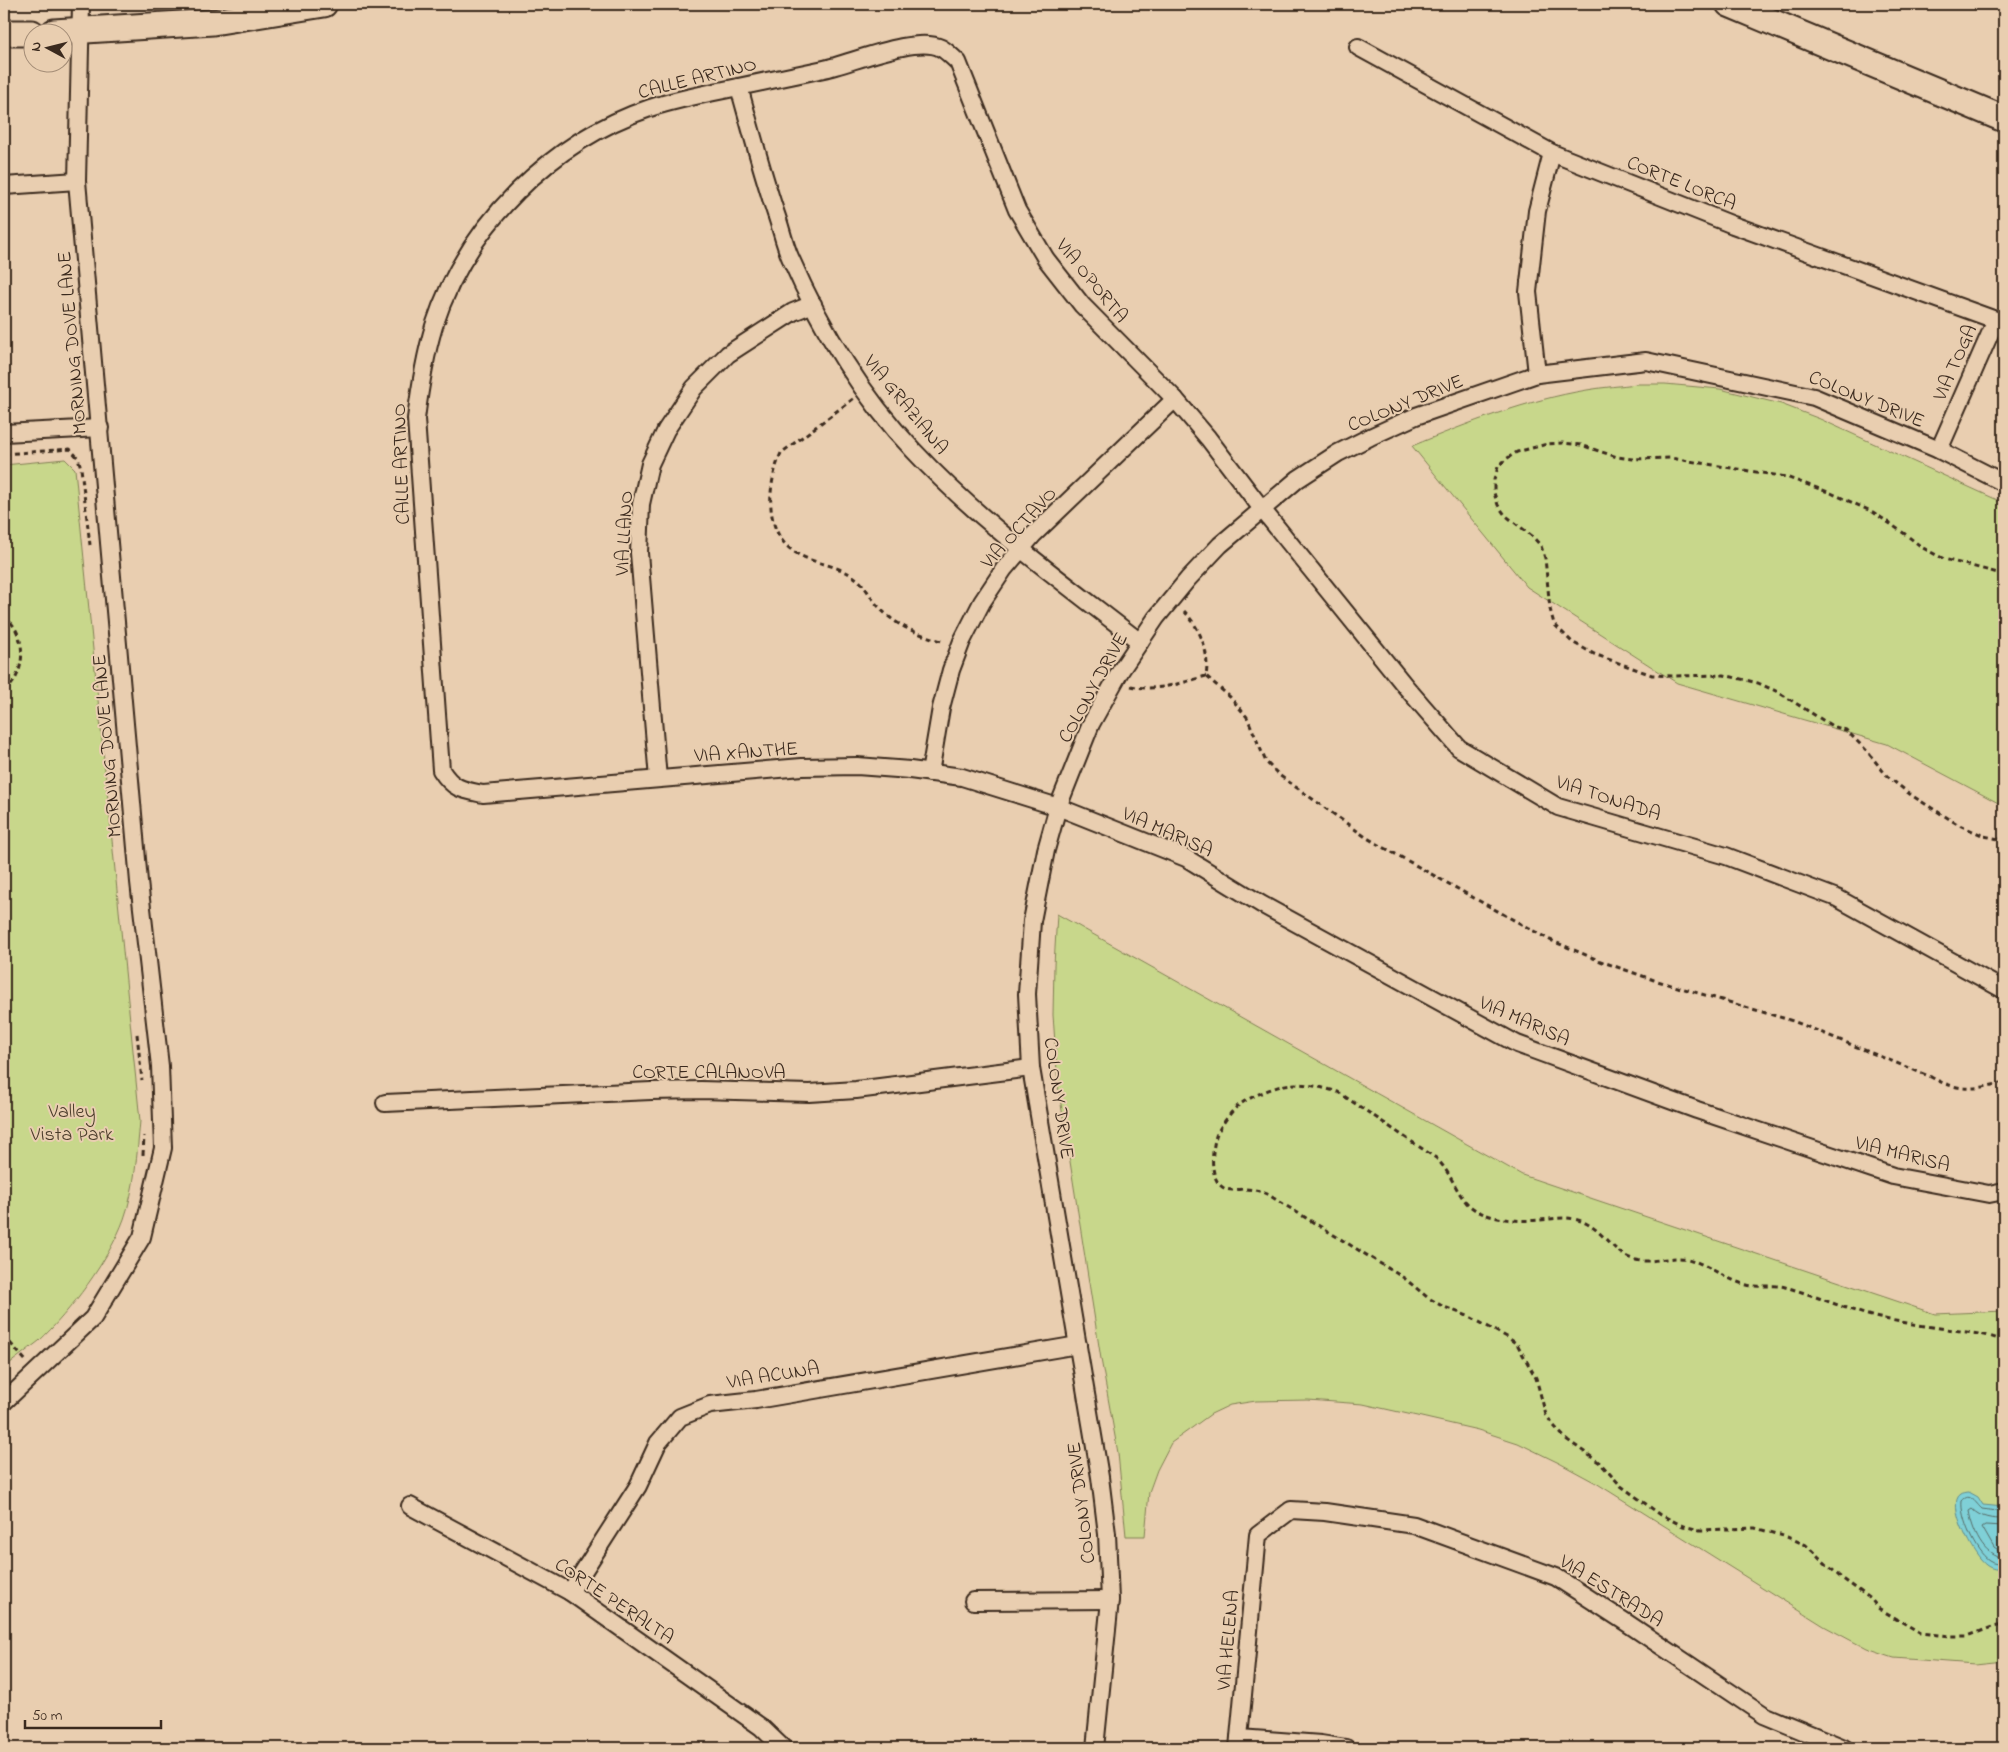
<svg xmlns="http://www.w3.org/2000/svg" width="2008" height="1752" font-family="'Indie Flower',sans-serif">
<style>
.green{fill:#c8d78b;stroke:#828054}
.water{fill:#7fd0d7;stroke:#648e8d}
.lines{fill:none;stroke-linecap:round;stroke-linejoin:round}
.shore{stroke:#566c68;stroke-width:1}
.minor-casing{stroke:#3b2a1e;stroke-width:20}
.primary-casing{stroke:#3b2a1e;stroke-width:29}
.path{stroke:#3b2a1e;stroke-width:3;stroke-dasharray:5 4;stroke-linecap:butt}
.minor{stroke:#e9ceb0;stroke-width:16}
.primary{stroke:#e9ceb0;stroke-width:25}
.labels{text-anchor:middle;stroke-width:4;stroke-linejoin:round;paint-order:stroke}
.street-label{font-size:20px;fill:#3b2a1e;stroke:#e9ceb0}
.park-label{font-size:20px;fill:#493b29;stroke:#e9ceb0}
</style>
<rect width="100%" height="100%" fill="#e9ceb0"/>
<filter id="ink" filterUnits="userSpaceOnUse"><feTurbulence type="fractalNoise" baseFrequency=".02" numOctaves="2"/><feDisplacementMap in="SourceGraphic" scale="10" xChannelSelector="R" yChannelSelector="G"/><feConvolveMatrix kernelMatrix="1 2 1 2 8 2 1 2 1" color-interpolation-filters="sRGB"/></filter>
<g filter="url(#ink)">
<g class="green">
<path d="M1637,384H1665L1720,389L1781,404L1820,419L2004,503V806L1887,744L1677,683L1527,587L1412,446C1468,423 1527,400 1587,390C1604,387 1621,386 1637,384Z"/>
<path d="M65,459L75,469L140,1121C137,1154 135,1188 124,1219C109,1260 70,1312 39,1341C28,1350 16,1358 5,1367L4,1365V465Z"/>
<path d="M1057,914L1522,1175L1935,1314L2004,1311V1661L1975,1664L1894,1658L1867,1649L1824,1626L1596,1483L1559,1463L1518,1443L1478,1430L1417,1416L1363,1404L1308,1400L1256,1401L1230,1405L1211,1414L1171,1443L1157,1470L1149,1492L1145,1536H1126L1118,1453L1101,1359L1058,1085L1053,1015L1054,965Z"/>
</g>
<path class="water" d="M1969,1492L1978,1497L1983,1505L2004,1507V1569C1998,1570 1991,1569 1986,1565C1974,1557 1945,1503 1961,1494C1962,1493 1967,1492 1969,1492Z"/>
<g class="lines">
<g class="shore">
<path d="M2004,1512L1982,1509C1976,1504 1970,1491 1962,1501C1960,1517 1975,1552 1989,1561C1993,1564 1999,1564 2004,1565"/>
<path d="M2004,1519C1992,1519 1981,1518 1972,1509L1969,1511C1972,1529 1983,1558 2004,1558"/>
<path d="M2004,1526L1985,1525L1982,1527L1994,1548L1997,1550L2004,1551"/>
</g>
<defs>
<g id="minor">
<path d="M1358,47L1552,153L1733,225L2004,323"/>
<path d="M739,87C751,130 762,172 776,214C781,228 784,243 790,257C820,326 861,395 913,450C981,523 1062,581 1140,642"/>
<path d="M4,186L77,181"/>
<path d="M1537,374L1528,292L1537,211L1552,153"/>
<path d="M4,433L100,428"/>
<path d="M1939,450L1996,320"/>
<path d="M930,773L941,708L951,670L962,641L982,602L1004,569L1033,535L1175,399"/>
<path d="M658,779L639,553L641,504L650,464L666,430L694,388L728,354L793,312L813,304"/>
<path d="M2004,990L1837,898L1726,856L1558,807L1459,748L1406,687L1262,509L1208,438L1175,399L1082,305L1046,259L1017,210L958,62C953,58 947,51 941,48C916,35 852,63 824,69C791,76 757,83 724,90C699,95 674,100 650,108C551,141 466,226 434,326C425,356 420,387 416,419L441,770C453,789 462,790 483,794L802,767L857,766L910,770L962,777L1058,807L1186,858L1261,904L1517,1044L1697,1110L1893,1176L1989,1194L2004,1191"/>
<path d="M385,1103L651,1091L701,1090L809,1093L856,1090L1031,1068"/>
<path d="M4,1402L93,1318L142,1237L163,1148L160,1066L139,882L77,181L81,4"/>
<path d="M410,1506L570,1592L761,1727L783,1748"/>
<path d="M570,1592L638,1486L658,1443L680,1417L710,1405L756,1400L1078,1345"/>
<path d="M973,1601L1110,1600"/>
<path d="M1239,1738L1321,1744L1346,1748"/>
<path d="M1095,1748L1110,1600L1107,1534L1100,1477L1031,1068L1027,994L1032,921L1046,850L1058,807L1091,724L1121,670L1156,618L1188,579L1220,545L1298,479L1338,453L1370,437L1416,416L1537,374L1646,361L1814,397L1939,450L2004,483"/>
<path d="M1238,1748L1258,1535L1291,1510L1325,1512L1414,1525L1556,1577L1627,1623L1764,1715L1844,1748"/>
</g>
<g id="primary">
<path d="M1729,4L2004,119"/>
<path d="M54,32L213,22L324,4"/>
<path d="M4,33H32"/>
</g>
</defs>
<use href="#minor" class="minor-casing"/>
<use href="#primary" class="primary-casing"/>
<g class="path">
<path d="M853,399L781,453C768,483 762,532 796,553C815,565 840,564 858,580C867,588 871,599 879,607C896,627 921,635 945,642"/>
<path d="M4,454L70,449L78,458L81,468L90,545"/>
<path d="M2004,576L1998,573L1944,559L1923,548L1905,534L1873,512L1831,493L1786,477L1671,458L1632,459L1617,457L1581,445L1563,443L1547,444L1517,452L1506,459L1498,467L1494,480V493L1498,505L1505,515L1532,536L1541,546L1545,558L1550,609L1554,624L1572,642L1594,654L1652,675L1674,676L1724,675L1758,683L1778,692L1832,726L1846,730L1866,750L1887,776L1911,795L1959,825L1984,836L2004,840"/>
<path d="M1184,611C1200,628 1210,652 1206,676L1230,697L1247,717L1266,762L1279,775L1367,838L1474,898L1550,940L1603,962L1654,980L1793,1021L1931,1077C1958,1092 1976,1090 2004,1082"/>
<path d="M4,616C28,634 27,674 4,692"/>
<path d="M1131,686C1157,692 1181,683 1206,676"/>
<path d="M137,1034L142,1080"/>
<path d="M143,1155L144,1136"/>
<path d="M4,1336L26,1361"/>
<path d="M2004,1342C1990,1334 1976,1334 1960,1331C1932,1327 1903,1323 1875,1317C1844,1309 1815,1295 1785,1287C1773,1284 1759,1288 1747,1285C1726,1280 1709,1265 1688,1259C1671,1255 1653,1264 1636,1260C1612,1255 1603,1227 1578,1220C1565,1216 1553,1219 1540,1220C1519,1222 1481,1220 1466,1202C1454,1188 1451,1173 1436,1158L1338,1092C1321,1087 1298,1081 1281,1086C1267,1090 1250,1097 1239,1105C1232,1110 1219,1128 1216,1136C1212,1150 1208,1182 1226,1189C1232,1191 1239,1189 1245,1189C1253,1189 1260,1191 1267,1194L1404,1278L1427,1297L1442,1306L1470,1317L1507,1337L1517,1344L1536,1378L1546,1415L1554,1426L1566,1439L1600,1463L1621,1486L1661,1515L1683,1526L1700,1530L1755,1528L1787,1537L1806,1545L1839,1576L1871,1599L1878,1608L1921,1633L1950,1636H1968L1992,1627L2004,1625"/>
</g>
<use href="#minor" class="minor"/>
<use href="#primary" class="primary"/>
</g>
</g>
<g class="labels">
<g class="street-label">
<text transform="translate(697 77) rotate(-14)" y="7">CALLE ARTINO</text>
<text transform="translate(1682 182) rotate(22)" y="7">CORTE LORCA</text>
<text transform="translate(1093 280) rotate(51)" y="7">VIA OPORTA</text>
<text transform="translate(71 343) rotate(-95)" y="7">MORNING DOVE LANE</text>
<text transform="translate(1954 362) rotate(-66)" y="7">VIA TOGA</text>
<text transform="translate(1867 398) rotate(22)" y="7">COLONY DRIVE</text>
<text transform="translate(1405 402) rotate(-22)" y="7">COLONY DRIVE</text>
<text transform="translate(907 404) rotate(51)" y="7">VIA GRAZIANA</text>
<text transform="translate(400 464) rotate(-92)" y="7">CALLE ARTINO</text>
<text transform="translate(1018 527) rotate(-48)" y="7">VIA OCTAVO</text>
<text transform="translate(623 533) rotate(-87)" y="7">VIA LLANO</text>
<text transform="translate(1092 687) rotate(-61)" y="7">COLONY DRIVE</text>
<text transform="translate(106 746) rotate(-95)" y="7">MORNING DOVE LANE</text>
<text transform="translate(746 751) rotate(-4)" y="7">VIA XANTHE</text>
<text transform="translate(1609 797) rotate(18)" y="7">VIA TONADA</text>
<text transform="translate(1168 831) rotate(24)" y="7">VIA MARISA</text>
<text transform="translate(1525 1020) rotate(24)" y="7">VIA MARISA</text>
<text x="709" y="1078">CORTE CALANOVA</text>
<text transform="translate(1060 1098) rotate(82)" y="7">COLONY DRIVE</text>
<text transform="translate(1903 1153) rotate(14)" y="7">VIA MARISA</text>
<text transform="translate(773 1374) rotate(-9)" y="7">VIA ACUNA</text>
<text transform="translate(1080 1503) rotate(-97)" y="7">COLONY DRIVE</text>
<text transform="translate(1612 1590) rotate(32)" y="7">VIA ESTRADA</text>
<text transform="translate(615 1600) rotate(34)" y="7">CORTE PERALTA</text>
<text transform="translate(1227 1640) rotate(-85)" y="7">VIA HELENA</text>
</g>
<g class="park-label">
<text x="72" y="1117">Valley<tspan x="72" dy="23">Vista Park</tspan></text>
</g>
</g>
<rect width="2008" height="1752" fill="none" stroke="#e9ceb0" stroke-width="20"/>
<rect x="10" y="10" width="1988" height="1732" fill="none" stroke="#3b2a1e" stroke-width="2" filter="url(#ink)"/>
<g transform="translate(48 48) rotate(277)"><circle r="24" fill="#e9ceb0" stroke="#a38c76"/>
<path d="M0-4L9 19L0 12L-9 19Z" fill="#3b2a1e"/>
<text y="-8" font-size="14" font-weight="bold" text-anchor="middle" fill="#3b2a1e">N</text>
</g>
<path d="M25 1720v8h136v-8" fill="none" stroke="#3b2a1e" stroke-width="2.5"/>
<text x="32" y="1720" font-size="15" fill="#3b2a1e" stroke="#e9ceb0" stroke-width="4" paint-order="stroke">50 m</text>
</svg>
